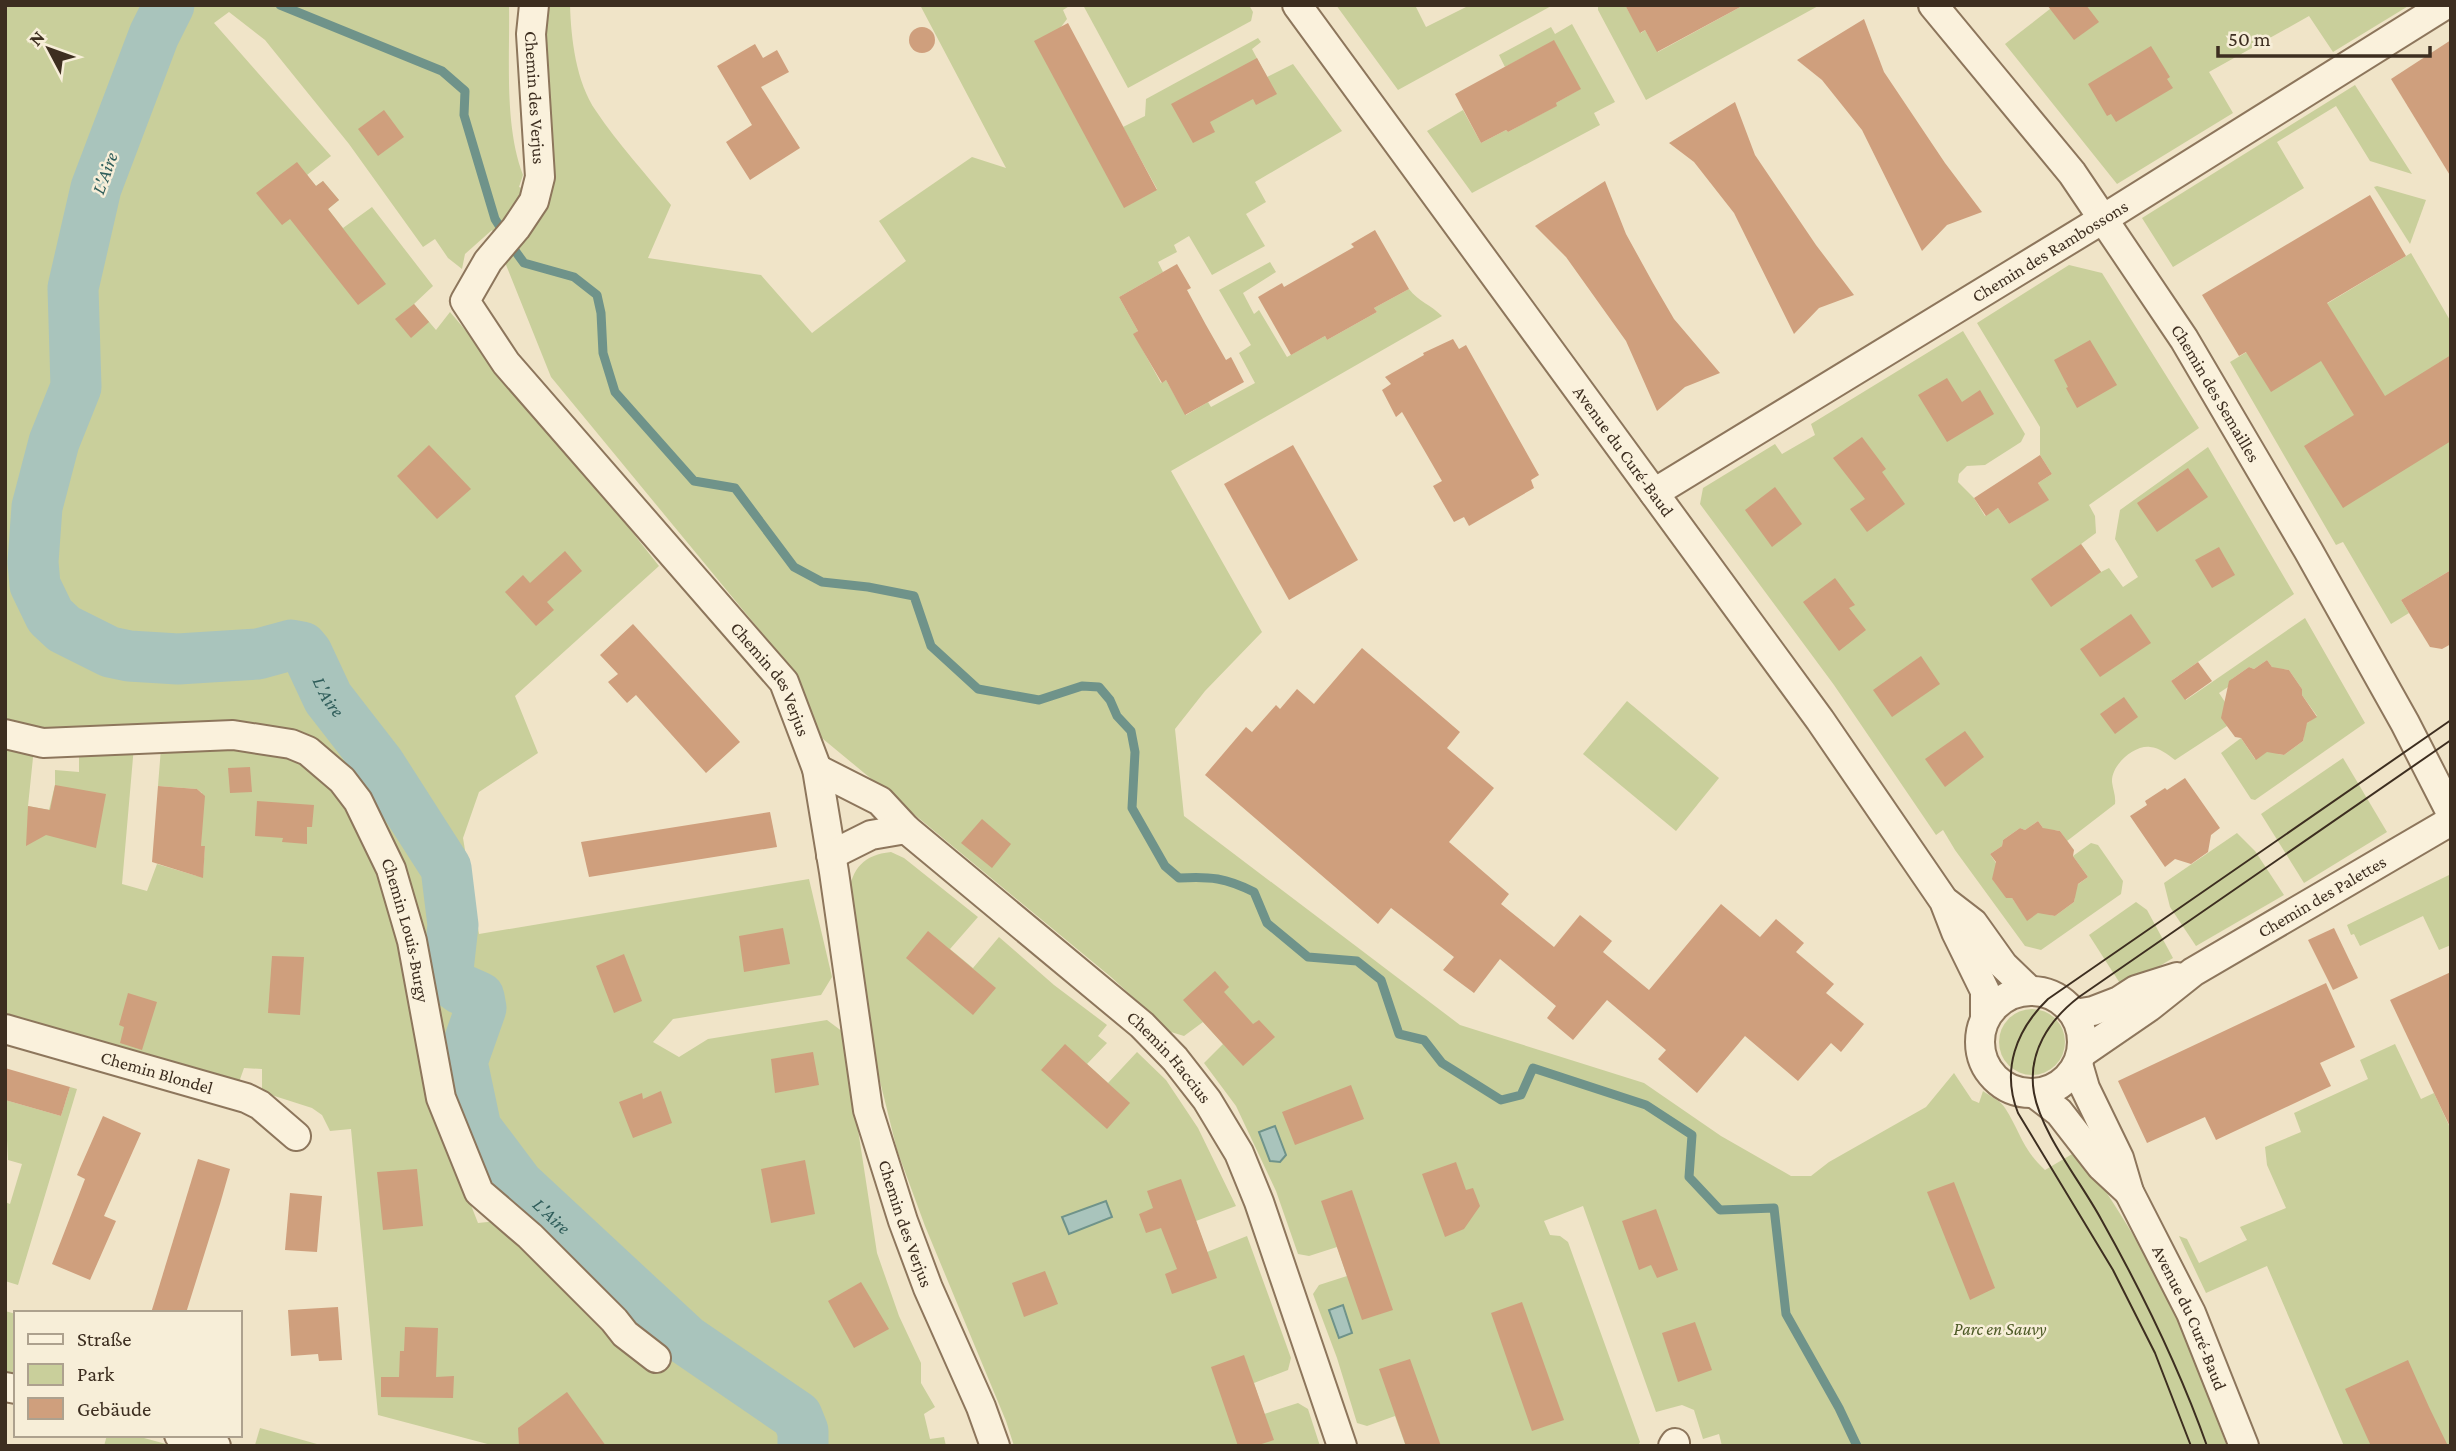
<svg xmlns="http://www.w3.org/2000/svg" width="2456" height="1451" font-family="'Crimson Pro',serif">
<style>
.green{fill:#c9cf9b}
.water{fill:#a9c4bc;stroke:#6f938a;stroke-width:2}
.lines{fill:none;stroke-linecap:round;stroke-linejoin:round}
.stream{stroke:#6f938a;stroke-width:9}
.river{stroke:#a9c4bc;stroke-width:51}
.building{fill:#cf9f7d}
.minor-casing{stroke:#8d765c;stroke-width:32}
.minor{stroke:#faf1dc;stroke-width:28}
.tram{stroke:#3d2e20;stroke-width:2}
.labels{text-anchor:middle;stroke-width:5;stroke-linejoin:round;paint-order:stroke}
.street-label{font-size:18px;fill:#3d2e20;stroke:#f7eed8}
.park-label{font-size:18px;font-style:italic;fill:#4d5a26;stroke:#f7eed8}
.water-label{font-size:19px;font-style:italic;fill:#2f5d5a;stroke:#f7eed8}
</style>
<rect width="100%" height="100%" fill="#f0e4c8"/>
<g class="green">
<path d="M5,5H509C510,59 504,125 523,175L519,187L543,196L544,5H570C571,39 576,82 596,111C618,144 646,174 671,205L648,258L761,275L812,333L906,261L879,221L972,157L1006,168L920,5H1071L1063,10L1067,19L1061,27L1124,207L1157,189L1123,127L1145,116L1146,99L1258,38L1261,42L1252,49L1267,77L1293,64L1342,131L1255,182L1266,202L1246,214L1265,246L1212,275L1189,236L1174,245L1177,252L1158,262L1163,272L1119,297L1138,331L1134,334L1161,383L1166,380L1186,415L1208,402L1211,407L1255,383L1239,353L1251,345L1219,290L1270,262L1276,272L1243,293L1254,314L1259,310L1287,357L1325,336L1327,340L1377,312L1374,308L1409,289C1418,301 1431,305 1442,316L1171,471L1262,632L1205,691L1175,729L1184,816L1460,1025L1644,1083L1721,1136L1791,1176H1811L1829,1162L1926,1107L1954,1073L1972,1100L1979,1103L1983,1091C1990,1096 2001,1101 2005,1108C2020,1131 2022,1149 2045,1170L2079,1150C2108,1195 2138,1239 2162,1287C2188,1338 2206,1393 2227,1446H1722L1719,1434L1703,1439L1694,1410L1682,1405L1656,1412L1583,1206L1544,1221L1550,1235L1560,1236L1568,1242L1640,1442L1638,1446H1402L1405,1444L1395,1416L1367,1426L1357,1423L1337,1358L1313,1294L1319,1285L1347,1276L1337,1247L1309,1256L1298,1254L1276,1191L1236,1106L1204,1063L1223,1044L1203,1022L1184,1036L1171,1032L1111,977L817,734L794,672L551,377L492,230L465,254L462,269L448,258L435,239L423,247L349,144L265,40L229,12L214,23L331,156L307,175L316,186L323,181L339,200L328,209L343,228L372,207L433,286L414,304L436,330L450,312L572,456L659,566L515,696L538,753L479,792L463,838L479,934L809,879L832,977L821,995L673,1019L653,1042L679,1057L708,1039L827,1020L843,1032L877,1253L899,1316L921,1363V1383L935,1407L924,1414L930,1439L944,1437L946,1446H495L378,1415L351,1129L330,1131L322,1115L312,1108L262,1092V1069L244,1068L238,1085L5,1017V743L34,748L28,806L49,810L55,785V770L79,772V749L134,746L122,884L147,891L157,864L197,876L203,872L205,846H201L202,793L197,789L158,786L161,748L224,746L298,756L331,784L361,828L400,926L434,1111L478,1223L497,1221L446,1093L405,892L316,747L35,734L5,724Z"/>
<path d="M1083,5H1249L1253,12L1251,21L1128,88Z"/>
<path d="M1336,5H1415L1426,27L1470,5H1553L1398,90Z"/>
<path d="M1598,5H1625L1641,33L1645,30L1658,52L1744,5H1820L1646,100L1598,10Z"/>
<path d="M2055,5H2410L2333,52L2309,16L2209,72L2233,113L2117,184L2005,44Z"/>
<path d="M1572,24L1615,102L1594,113L1600,125L1472,193L1427,131L1463,110L1481,143L1506,130L1508,132L1556,106V103L1580,89L1554,41L1505,67L1499,55L1551,27L1555,34Z"/>
<path d="M2355,85L2412,174L2370,161L2336,106L2277,142L2304,188L2173,267L2142,218Z"/>
<path d="M2377,186L2426,200L2410,244L2374,187Z"/>
<path d="M2411,253L2451,322V570L2401,600L2409,613L2391,624L2343,542L2336,545L2230,362Z"/>
<path d="M2069,265L2102,273L2199,428L2089,505L2095,516L2096,533L2081,544L2101,572L2109,568L2123,587L2138,577L2115,539L2120,510L2208,447L2294,594L2171,681L2186,700L2305,618L2365,723L2255,800L2251,799L2221,753L2241,738L2255,759L2274,747L2278,754L2284,755L2303,741L2304,736L2299,729L2317,716L2302,695V689L2289,670L2284,669L2277,674L2267,660L2254,669L2249,667L2232,679L2231,685L2219,693L2229,708L2227,726L2175,760C2167,754 2160,748 2150,747C2134,745 2111,765 2112,782C2113,790 2116,796 2115,804L2067,841L2060,831L2055,830L2048,835L2038,821L2025,830L2020,828L2003,840L2002,846L1990,854L2000,869L2006,898H2012L2027,920L2045,908L2050,915L2055,916L2074,902L2075,897L2070,890L2088,877L2073,856L2091,843L2098,845L2123,881L2121,894L2041,950L2025,946L1955,850L1943,830L1936,835L1834,685L1700,504L1703,488L1775,444L1782,454L1815,435L1811,424L1963,331L2025,434L2021,442L1985,465L1967,466L1959,474L1958,482L1974,498L1985,516L1998,508L2009,524L2048,500L2038,483L2052,474L2040,455V427L1977,323Z"/>
<path d="M1627,701L1719,778L1676,831L1583,754Z"/>
<path d="M2343,758L2387,832L2304,883L2261,814Z"/>
<path d="M2237,833L2255,851L2284,895L2196,946L2170,907L2164,883Z"/>
<path d="M891,852L904,858L978,917L950,949L973,968L999,937L1054,985L1107,1025L1098,1036L1107,1043L1087,1064L1108,1083L1137,1052L1166,1080L1198,1128L1236,1206L1196,1221L1207,1252L1247,1236L1291,1358L1288,1370L1254,1383L1264,1414L1298,1403L1308,1409L1320,1446H1014L1006,1421L925,1226L897,1150L872,1049L848,894C853,868 863,855 891,852Z"/>
<path d="M2449,875L2451,879V945L2439,950L2423,916L2360,946L2354,934L2351,935L2347,925Z"/>
<path d="M2136,902L2147,910L2173,958L2123,988L2089,935Z"/>
<circle cx="2032" cy="1042" r="33"/>
<path d="M2395,1044L2421,1099L2434,1093L2451,1130V1446H2344L2267,1266L2206,1293L2179,1236L2187,1239L2199,1263L2247,1240L2240,1227L2286,1208L2267,1165L2265,1147L2301,1132L2294,1113L2368,1079L2360,1060Z"/>
<path d="M70,1087L77,1089L18,1285L5,1281V1202L10,1204L22,1164L8,1160L5,1100L61,1116Z"/>
<path d="M5,1311L16,1314V1378L5,1375Z"/>
<path d="M260,1428L324,1446L255,1445Z"/>
<path d="M107,1435H133L166,1444L104,1446Z"/>
</g>
<g class="water">
<path d="M1275,1126L1286,1155L1280,1162L1270,1161L1259,1132Z"/>
<path d="M1106,1201L1112,1217L1069,1234L1062,1217Z"/>
<path d="M1343,1305L1352,1333L1339,1338L1329,1310Z"/>
</g>
<g class="lines">
<path class="stream" d="M280,5L442,71L465,91L464,115L495,219L516,252L524,263L574,277L597,295L601,313L603,353L615,392L694,481L735,488L794,567L822,582L868,587L914,596L931,646L978,689L1039,700L1082,686L1099,687L1110,700L1117,716L1131,731L1135,752L1132,808L1165,866L1179,878C1210,876 1226,878 1254,892L1267,923L1308,957L1357,961L1381,980L1399,1034L1424,1040L1442,1063L1501,1100L1521,1095L1533,1068L1646,1105L1692,1135L1689,1177L1720,1210L1774,1208L1786,1314L1839,1408L1857,1446"/>
<path class="river" id="s1" d="M169,5L154,35L96,188L73,288L76,387L54,442L37,507L33,562L35,585L50,616L64,629L110,652L129,656L178,659L258,654L291,645L302,647L307,653L328,698L380,765L446,868L453,925L447,979L461,989L479,997L481,1008L462,1062L476,1128L519,1185L686,1340L797,1416L803,1431V1446"/>
</g>
<g class="building">
<path d="M1625,5H1744L1657,52L1645,30L1640,33Z"/>
<path d="M2047,5H2086L2099,22L2074,40Z"/>
<path d="M1864,19L1884,72L1945,163L1982,212L1947,225L1922,251L1862,130L1822,80L1797,60Z"/>
<path d="M1068,23L1157,190L1124,208L1034,41Z"/>
<circle cx="922" cy="40" r="13"/>
<path d="M1554,40L1581,89L1556,103L1557,106L1508,132L1506,130L1481,143L1455,94Z"/>
<path d="M2451,40V177L2391,79Z"/>
<path d="M755,44L763,58L777,50L789,72L761,87L800,148L750,180L726,142L752,125L717,66Z"/>
<path d="M2151,46L2170,77L2167,79L2173,88L2116,122L2111,114L2107,116L2088,84Z"/>
<path d="M1257,58L1277,94L1256,105L1253,99L1210,122L1215,132L1193,143L1171,104Z"/>
<path d="M1735,102L1755,155L1816,245L1854,295L1819,308L1794,334L1734,213L1694,162L1669,143Z"/>
<path d="M384,110L404,137L378,156L358,129Z"/>
<path d="M297,162L316,186L323,181L339,200L328,209L386,284L358,305L290,219L282,225L256,193Z"/>
<path d="M1605,181L1626,234L1653,283L1674,319L1720,373L1685,387L1657,411L1626,341L1566,257L1535,226Z"/>
<path d="M2370,195L2406,256L2327,303L2385,396L2451,355V441L2343,508L2304,446L2354,415L2321,361L2271,392L2246,352L2239,356L2202,295Z"/>
<path d="M1375,230L1409,289L1374,308L1377,312L1327,340L1325,336L1291,355L1258,297L1282,283L1284,287L1354,247L1351,244Z"/>
<path d="M1177,264L1191,288L1187,290L1206,325L1226,360L1231,357L1244,382L1185,415L1166,380L1162,383L1133,334L1138,331L1119,297Z"/>
<path d="M414,304L429,322L411,338L395,319Z"/>
<path d="M1453,339L1459,349L1466,345L1539,475L1531,480L1534,488L1469,526L1464,517L1454,522L1433,486L1442,481L1402,412L1396,417L1382,390L1391,384L1385,377L1424,355L1423,353Z"/>
<path d="M2090,340L2117,385L2077,408L2066,388L2068,387L2054,360Z"/>
<path d="M1947,378L1962,402L1980,390L1994,414L1947,442L1918,395Z"/>
<path d="M1862,437L1886,469L1882,472L1905,504L1867,532L1850,509L1865,499L1833,458Z"/>
<path d="M429,445L471,489L437,519L397,476Z"/>
<path d="M1293,445L1358,560L1289,600L1224,484Z"/>
<path d="M2040,455L2052,474L2038,483L2049,500L2009,524L1998,508L1986,516L1974,498Z"/>
<path d="M2188,468L2208,497L2157,532L2137,503Z"/>
<path d="M1775,487L1802,524L1772,547L1745,510Z"/>
<path d="M2081,544L2101,572L2051,607L2031,579Z"/>
<path d="M2219,547L2235,575L2212,588L2195,560Z"/>
<path d="M565,551L582,571L547,602L554,610L536,626L505,592L523,575L530,583Z"/>
<path d="M2451,570V644L2442,649L2430,647L2401,600Z"/>
<path d="M1835,578L1855,605L1849,608L1866,630L1839,651L1803,602Z"/>
<path d="M2131,614L2151,643L2100,677L2080,649Z"/>
<path d="M633,624L740,742L706,773L636,695L627,703L608,682L618,674L600,655Z"/>
<path d="M1362,648L1460,732L1447,748L1494,788L1449,842L1509,894L1501,904L1554,947L1580,915L1612,941L1603,952L1649,990L1721,904L1760,937L1776,919L1804,943L1796,952L1834,984L1826,993L1864,1024L1841,1052L1831,1043L1798,1081L1745,1036L1697,1093L1658,1059L1666,1050L1607,1000L1573,1040L1547,1018L1556,1006L1500,959L1474,993L1443,970L1454,957L1391,908L1378,924L1205,775L1246,727L1252,732L1276,705L1280,709L1297,689L1314,704Z"/>
<path d="M1921,656L1940,684L1892,717L1873,690Z"/>
<path d="M2267,660L2272,667L2289,670L2302,689V695L2317,717L2307,723L2303,741L2284,755L2267,752L2256,760L2241,738L2235,737L2221,718L2229,681L2249,667L2254,669Z"/>
<path d="M2198,662L2212,681L2185,700L2171,681Z"/>
<path d="M2124,697L2138,717L2115,734L2100,714Z"/>
<path d="M1965,731L1984,757L1945,787L1925,759Z"/>
<path d="M250,767L252,792L230,793L228,768Z"/>
<path d="M2185,778L2220,828L2211,835L2208,852L2191,864L2175,859L2165,867L2130,816L2147,805L2145,801L2165,788L2167,790Z"/>
<path d="M55,785L106,794L96,848L46,835L26,846L28,806L50,810Z"/>
<path d="M158,786L197,789L205,796L201,846H205L203,878L152,862Z"/>
<path d="M257,801L314,805L312,827H307V844L282,842L283,838L255,836Z"/>
<path d="M770,812L777,847L589,877L581,842Z"/>
<path d="M982,819L1011,844L992,868L961,843Z"/>
<path d="M2038,821L2043,828L2060,831L2074,850L2073,856L2088,877L2078,884L2074,902L2055,916L2038,913L2027,921L2012,898H2006L1992,879L1996,862L1990,854L2002,846L2003,840L2020,828L2025,830Z"/>
<path d="M783,928L790,964L744,972L739,936Z"/>
<path d="M2334,928L2358,978L2333,990L2308,940Z"/>
<path d="M928,931L996,988L973,1015L906,958Z"/>
<path d="M624,954L642,1001L614,1013L596,966Z"/>
<path d="M272,956L304,957L300,1015L268,1013Z"/>
<path d="M1215,971L1229,987L1224,992L1253,1024L1259,1020L1275,1037L1243,1066L1183,1000Z"/>
<path d="M2451,972V1129L2390,1000Z"/>
<path d="M2326,983L2355,1047L2320,1063L2331,1086L2216,1140L2205,1117L2147,1143L2118,1081Z"/>
<path d="M128,993L157,1002L142,1050L120,1043L124,1027L119,1025Z"/>
<path d="M1065,1044L1130,1103L1107,1129L1041,1070Z"/>
<path d="M813,1052L819,1085L775,1093L771,1059Z"/>
<path d="M5,1068L70,1087L61,1116L5,1100Z"/>
<path d="M1351,1085L1364,1119L1295,1145L1282,1112Z"/>
<path d="M661,1091L672,1123L633,1138L619,1102L642,1093L643,1099Z"/>
<path d="M103,1116L141,1133L104,1216L116,1221L90,1280L52,1264L85,1179L77,1175Z"/>
<path d="M198,1159L230,1169L220,1204L186,1313H151Z"/>
<path d="M805,1160L815,1214L771,1223L761,1169Z"/>
<path d="M1456,1162L1466,1190L1473,1188L1480,1206L1464,1229L1445,1237L1422,1174Z"/>
<path d="M417,1169L423,1226L383,1230L377,1172Z"/>
<path d="M1181,1179L1217,1278L1172,1294L1165,1274L1177,1269L1161,1228L1146,1233L1139,1214L1153,1208L1147,1191Z"/>
<path d="M1954,1182L1995,1288L1970,1300L1927,1192Z"/>
<path d="M1352,1190L1393,1310L1362,1320L1321,1201Z"/>
<path d="M290,1193L322,1196L317,1252L285,1250Z"/>
<path d="M1656,1209L1678,1270L1657,1278L1651,1265L1639,1270L1622,1221Z"/>
<path d="M1045,1271L1058,1304L1024,1317L1012,1283Z"/>
<path d="M861,1282L889,1329L854,1348L828,1301Z"/>
<path d="M1522,1302L1564,1420L1532,1431L1491,1313Z"/>
<path d="M338,1307L342,1360L319,1361L318,1354L291,1356L288,1310Z"/>
<path d="M1695,1322L1712,1370L1678,1382L1662,1333Z"/>
<path d="M405,1327L438,1328L436,1377L454,1376L453,1398L381,1397V1377H399L400,1351H404Z"/>
<path d="M1244,1355L1274,1440L1255,1446H1238L1211,1367Z"/>
<path d="M1410,1359L1431,1418L1441,1446H1406L1379,1369Z"/>
<path d="M2408,1360L2429,1407L2448,1446H2371L2345,1389Z"/>
<path d="M567,1392L606,1446H519L518,1428Z"/>
</g>
<g class="lines">
<defs>
<g id="minor">
<path id="s2" d="M534,5L531,34L540,177L534,201L516,228L488,261L465,301L506,363L784,682L817,769L834,872L868,1110L903,1221L928,1288L981,1407L995,1446"/>
<path id="s3" d="M1297,5L1820,720L1944,901L1956,932L1985,991V1018"/>
<path id="s4" d="M1933,5L2072,173L2184,339L2308,550L2405,723L2451,813"/>
<path id="s5" d="M1654,493L2103,219L2445,5"/>
<path id="s6" d="M5,734L43,743L233,735L291,744L308,751L342,780L358,801L391,869L412,941L441,1098L479,1192L530,1236L614,1320L625,1334L656,1358"/>
<path d="M817,769L880,801L906,829"/>
<path id="s7" d="M831,855L871,835L906,829L1142,1025L1175,1059L1207,1100L1239,1153L1259,1202L1342,1446"/>
<path d="M1947,903L1973,923L2003,965L2030,991"/>
<circle cx="2031" cy="1042" r="51"/>
<path d="M2075,1014L2093,1011L2119,1001L2136,990L2177,977"/>
<path id="s8" d="M5,1029L246,1098L260,1105L296,1136"/>
<path id="s9" d="M2082,1053L2149,1007L2193,972L2451,821"/>
<path id="s10" d="M2078,1064L2085,1088L2119,1158L2129,1192L2191,1313L2244,1446"/>
<path d="M2034,1093L2059,1112L2101,1166L2129,1192"/>
<path d="M5,1387L16,1389"/>
<path d="M179,1435L216,1446"/>
<path d="M1673,1446L1675,1443"/>
</g>
</defs>
<use href="#minor" class="minor-casing"/>
<use href="#minor" class="minor"/>
<g class="tram">
<path d="M2191,1446L2155,1353L2113,1270L2018,1113C2001,1070 2016,1030 2048,999L2451,720"/>
<path d="M2207,1446C2179,1367 2142,1292 2101,1219C2081,1182 2041,1133 2034,1093C2027,1053 2049,1020 2079,997L2451,740"/>
</g>
</g>
<g class="labels">
<g class="street-label">
<text dy="6" stroke="none"><textPath href="#s2" startOffset="93">Chemin des Verjus</textPath></text>
<text dy="6" stroke="none"><textPath href="#s5" startOffset="464">Chemin des Rambossons</textPath></text>
<text dy="6" stroke="none"><textPath href="#s4" startOffset="481">Chemin des Semailles</textPath></text>
<text dy="6" stroke="none"><textPath href="#s3" startOffset="553">Avenue du Curé-Baud</textPath></text>
<text dy="6" stroke="none"><textPath href="#s2" startOffset="807">Chemin des Verjus</textPath></text>
<text dy="6" stroke="none"><textPath href="#s9" startOffset="287">Chemin des Palettes</textPath></text>
<text dy="6" stroke="none"><textPath href="#s6" startOffset="516">Chemin Louis-Burgy</textPath></text>
<text dy="6" stroke="none"><textPath href="#s7" startOffset="429">Chemin Haccius</textPath></text>
<text dy="6" stroke="none"><textPath href="#s8" startOffset="158">Chemin Blondel</textPath></text>
<text dy="6" stroke="none"><textPath href="#s2" startOffset="1374">Chemin des Verjus</textPath></text>
<text dy="6" stroke="none"><textPath href="#s10" startOffset="278">Avenue du Curé-Baud</textPath></text>
</g>
<g class="park-label">
<text x="2000" y="1335">Parc en Sauvy</text>
</g>
<g class="water-label">
<text transform="translate(104 173) rotate(-70)" y="7">L'Aire</text>
<text dy="7" stroke="none"><textPath href="#s1" startOffset="959">L'Aire</textPath></text>
<text dy="7" stroke="none"><textPath href="#s1" startOffset="1568">L'Aire</textPath></text>
</g>
</g>
<rect width="2456" height="1451" fill="none" stroke="#3d2e20" stroke-width="14"/>
<rect x="14" y="1311" width="228" height="126" fill="#f7eed8" stroke="#ada18e" stroke-width="2"/>
<rect x="28" y="1334" width="35" height="10" fill="#faf1dc" stroke="#ada18e" stroke-width="2"/>
<text x="77" y="1346" font-size="21" fill="#3d2e20">Straße</text>
<rect x="28" y="1364" width="35" height="21" fill="#c9cf9b" stroke="#ada18e" stroke-width="2"/>
<text x="77" y="1381" font-size="21" fill="#3d2e20">Park</text>
<rect x="28" y="1398" width="35" height="21" fill="#cf9f7d" stroke="#ada18e" stroke-width="2"/>
<text x="77" y="1416" font-size="21" fill="#3d2e20">Gebäude</text>
<g transform="translate(49 49) rotate(311)" stroke="#f7eed8" stroke-width="5" paint-order="stroke">
<path d="M0-5L12 26L0 18L-12 26Z" fill="#3d2e20"/>
<text y="-10" font-size="19" font-weight="bold" text-anchor="middle" fill="#3d2e20">N</text>
</g>
<path d="M2218 46v10h212v-10" fill="none" stroke="#3d2e20" stroke-width="3.5"/>
<text x="2228" y="46" font-size="21" fill="#3d2e20" stroke="#f7eed8" stroke-width="5" paint-order="stroke">50 m</text>
</svg>
